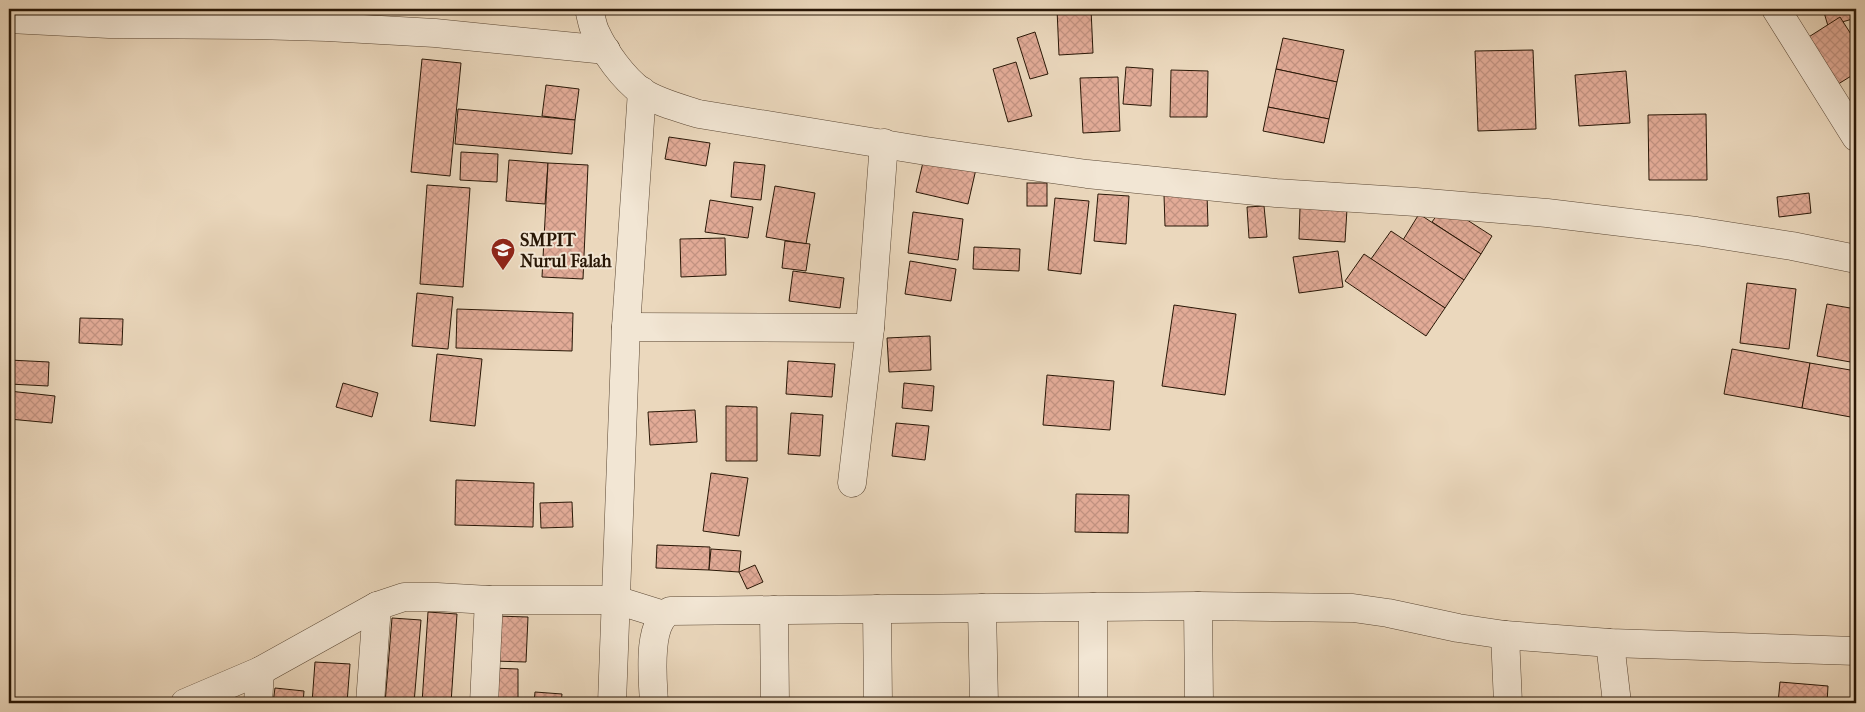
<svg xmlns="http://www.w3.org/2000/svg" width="1865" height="712" font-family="'IM FELL French Canon',serif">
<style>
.building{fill:url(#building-cross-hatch);stroke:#291706}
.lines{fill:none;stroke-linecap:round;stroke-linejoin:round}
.minor-casing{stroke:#5a4734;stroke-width:29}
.minor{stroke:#f2e6d4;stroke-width:28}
.labels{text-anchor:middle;stroke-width:4;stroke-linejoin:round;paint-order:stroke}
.poi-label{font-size:18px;font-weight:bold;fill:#291706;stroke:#f2e6d4;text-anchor:start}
</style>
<defs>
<pattern id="building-cross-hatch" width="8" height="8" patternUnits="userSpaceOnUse" patternTransform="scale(1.25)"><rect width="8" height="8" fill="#e2ab97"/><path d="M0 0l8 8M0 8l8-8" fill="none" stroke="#c29281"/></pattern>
</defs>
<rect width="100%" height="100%" fill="#ebd8bd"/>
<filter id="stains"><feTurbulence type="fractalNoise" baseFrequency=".004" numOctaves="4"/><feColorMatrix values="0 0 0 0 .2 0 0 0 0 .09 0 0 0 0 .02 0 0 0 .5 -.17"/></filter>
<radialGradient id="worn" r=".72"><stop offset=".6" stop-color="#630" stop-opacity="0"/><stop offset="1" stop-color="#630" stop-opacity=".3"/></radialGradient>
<g class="building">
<path d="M1057,9H1091L1093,53L1059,55Z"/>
<path d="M1823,9H1856V18L1828,26Z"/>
<path d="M1840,17L1856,42V73L1835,86L1804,40Z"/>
<path d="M1035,32L1048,74L1030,79L1017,38Z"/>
<path d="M1283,38L1344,50L1337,82L1276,69Z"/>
<path d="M1533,50L1536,129L1478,131L1475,51Z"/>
<path d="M422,59L461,63L450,176L411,172Z"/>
<path d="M1016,62L1032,116L1008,122L993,69Z"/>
<path d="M1126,67L1153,69L1151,106L1123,104Z"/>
<path d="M1276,69L1337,82L1329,119L1268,107Z"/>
<path d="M1171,70L1208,71L1207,117H1170Z"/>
<path d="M1626,71L1630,123L1579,126L1575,75Z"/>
<path d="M1118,77L1120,131L1083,133L1080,78Z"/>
<path d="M546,85L579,89L575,120L542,116Z"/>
<path d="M1268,107L1329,119L1324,143L1263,131Z"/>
<path d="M458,109L575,120L572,154L455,144Z"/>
<path d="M1706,114L1707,180H1649L1648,115Z"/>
<path d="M669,137L710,143L706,166L665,159Z"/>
<path d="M461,152L498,154L497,182L460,180Z"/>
<path d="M924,158L976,169L968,204L916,192Z"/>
<path d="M509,160L548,163L545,204L506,201Z"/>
<path d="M734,162L765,165L761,200L731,197Z"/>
<path d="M548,163L588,165L583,279L542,277Z"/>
<rect x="1027" y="183" width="20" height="23"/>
<path d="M427,185L470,188L463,287L420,284Z"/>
<path d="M775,186L815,193L806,244L766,237Z"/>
<path d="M1809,193L1811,213L1779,217L1777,197Z"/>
<path d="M1098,194L1129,196L1126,244L1094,241Z"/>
<path d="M1207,194L1208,226H1165L1164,195Z"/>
<path d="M1055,198L1089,201L1081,274L1048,270Z"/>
<path d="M710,200L753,207L748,238L705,232Z"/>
<path d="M1444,205L1492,236L1481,254L1432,222Z"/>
<path d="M1264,206L1267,237L1249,238L1247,207Z"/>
<path d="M1300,207L1347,209L1345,242L1299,239Z"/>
<path d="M913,212L963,219L958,260L908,253Z"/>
<path d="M1419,214L1481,254L1464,280L1403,240Z"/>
<path d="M1391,231L1464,280L1445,308L1371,259Z"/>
<path d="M725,238L726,275L681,277L680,239Z"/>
<path d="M785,241L810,244L806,271L782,268Z"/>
<path d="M974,247L1020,249L1019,271L973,269Z"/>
<path d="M1338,251L1343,287L1299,293L1293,257Z"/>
<path d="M1364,254L1445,308L1426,336L1345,281Z"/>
<path d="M910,261L956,269L951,301L905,294Z"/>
<path d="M793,271L844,278L840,308L789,301Z"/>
<path d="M1747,283L1796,289L1789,349L1740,343Z"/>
<path d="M417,293L453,297L448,349L412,346Z"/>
<path d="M1827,304L1856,309V363L1817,356Z"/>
<path d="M1174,305L1236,314L1225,395L1162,386Z"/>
<path d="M457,309L573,313L572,351L456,348Z"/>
<path d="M80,318L123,319L122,345L79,343Z"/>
<path d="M930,336L931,370L889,372L887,338Z"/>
<path d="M1732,349L1810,363L1802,408L1724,394Z"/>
<path d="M437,354L482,359L475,426L430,421Z"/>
<path d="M9,360L49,362L48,386L9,384Z"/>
<path d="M788,361L835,364L832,397L786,394Z"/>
<path d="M1810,363L1856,371V418L1802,408Z"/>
<path d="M1047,375L1114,381L1110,430L1043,425Z"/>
<path d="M343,383L378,393L372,417L336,407Z"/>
<path d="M904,383L934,386L932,411L902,408Z"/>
<path d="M9,391L55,396L52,423L9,419Z"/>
<path d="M726,406L757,407V461H726Z"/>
<path d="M695,410L697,442L650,445L648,412Z"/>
<path d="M791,413L823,415L820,456L788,454Z"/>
<path d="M896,423L929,426L925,460L892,456Z"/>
<path d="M711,473L748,478L739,536L703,531Z"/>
<path d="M456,480L534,483L533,527L455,525Z"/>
<path d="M1076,494L1129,495L1128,533L1075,532Z"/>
<path d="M572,502L573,527L541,528L540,503Z"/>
<path d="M657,545L710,547L709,570L656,568Z"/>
<path d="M711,549L741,551L739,572L709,570Z"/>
<path d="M755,565L763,582L747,589L739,572Z"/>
<path d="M428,612L457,614L451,703H422Z"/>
<path d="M496,616L528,617L526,662L494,661Z"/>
<path d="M392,618L421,620L414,703H385Z"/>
<path d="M315,662L350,664L347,703H312Z"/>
<path d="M491,668L518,669V703H490Z"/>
<path d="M1780,682L1828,686L1827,703H1778Z"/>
<path d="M275,688L304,691L303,703H273Z"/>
<path d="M535,692L562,694L561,703H534Z"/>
<path d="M15,698L38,700V703H14Z"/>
</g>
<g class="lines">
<defs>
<g id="minor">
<path d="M589,9C591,16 592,24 595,31C605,53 623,78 642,92C659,103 680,108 699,114L926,151L1087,174L1276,193L1416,202L1547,213L1696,231L1792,246L1856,259"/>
<path d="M1776,9L1856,137"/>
<path d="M9,19L109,24L253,25L327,27L435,33L606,50"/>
<path d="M626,327L870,328"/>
<path d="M852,483L870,328L884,143"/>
<path d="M1198,606L1199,703"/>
<path d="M1093,607V703"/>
<path d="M982,608L984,703"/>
<path d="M877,609L878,703"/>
<path d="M774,610L775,703"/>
<path d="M1505,635L1508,703"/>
<path d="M1610,643L1617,703"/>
<path d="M185,703L260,671L377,606L404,597H437L489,600H616L664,615"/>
<path d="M258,703L260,671"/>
<path d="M370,703L377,606"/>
<path d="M484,703L489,600"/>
<path d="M612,703L626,327L642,91"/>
<path d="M654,703C653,680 646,624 670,611L1198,606L1353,608L1388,613L1458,628L1505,635L1610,643L1856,651"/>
</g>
</defs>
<use href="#minor" class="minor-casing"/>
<use href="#minor" class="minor"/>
</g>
<defs>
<symbol id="school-pin" viewBox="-11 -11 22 30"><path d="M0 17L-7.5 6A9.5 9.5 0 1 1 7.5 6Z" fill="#8f2418" stroke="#f2e6d4"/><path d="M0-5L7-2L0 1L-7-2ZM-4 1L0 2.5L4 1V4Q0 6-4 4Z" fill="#fff"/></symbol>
</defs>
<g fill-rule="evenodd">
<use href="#school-pin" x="489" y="236" width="28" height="38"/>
</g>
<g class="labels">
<g class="poi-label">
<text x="520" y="246">SMPIT<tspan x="520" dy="21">Nurul Falah</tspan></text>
</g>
</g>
<rect width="1865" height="712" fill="none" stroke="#ebd8bd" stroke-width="30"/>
<rect x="10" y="10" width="1845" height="692" fill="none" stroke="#291706" stroke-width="2.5"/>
<rect x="15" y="15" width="1835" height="682" fill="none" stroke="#291706"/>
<rect width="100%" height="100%" filter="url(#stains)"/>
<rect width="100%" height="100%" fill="url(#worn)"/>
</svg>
